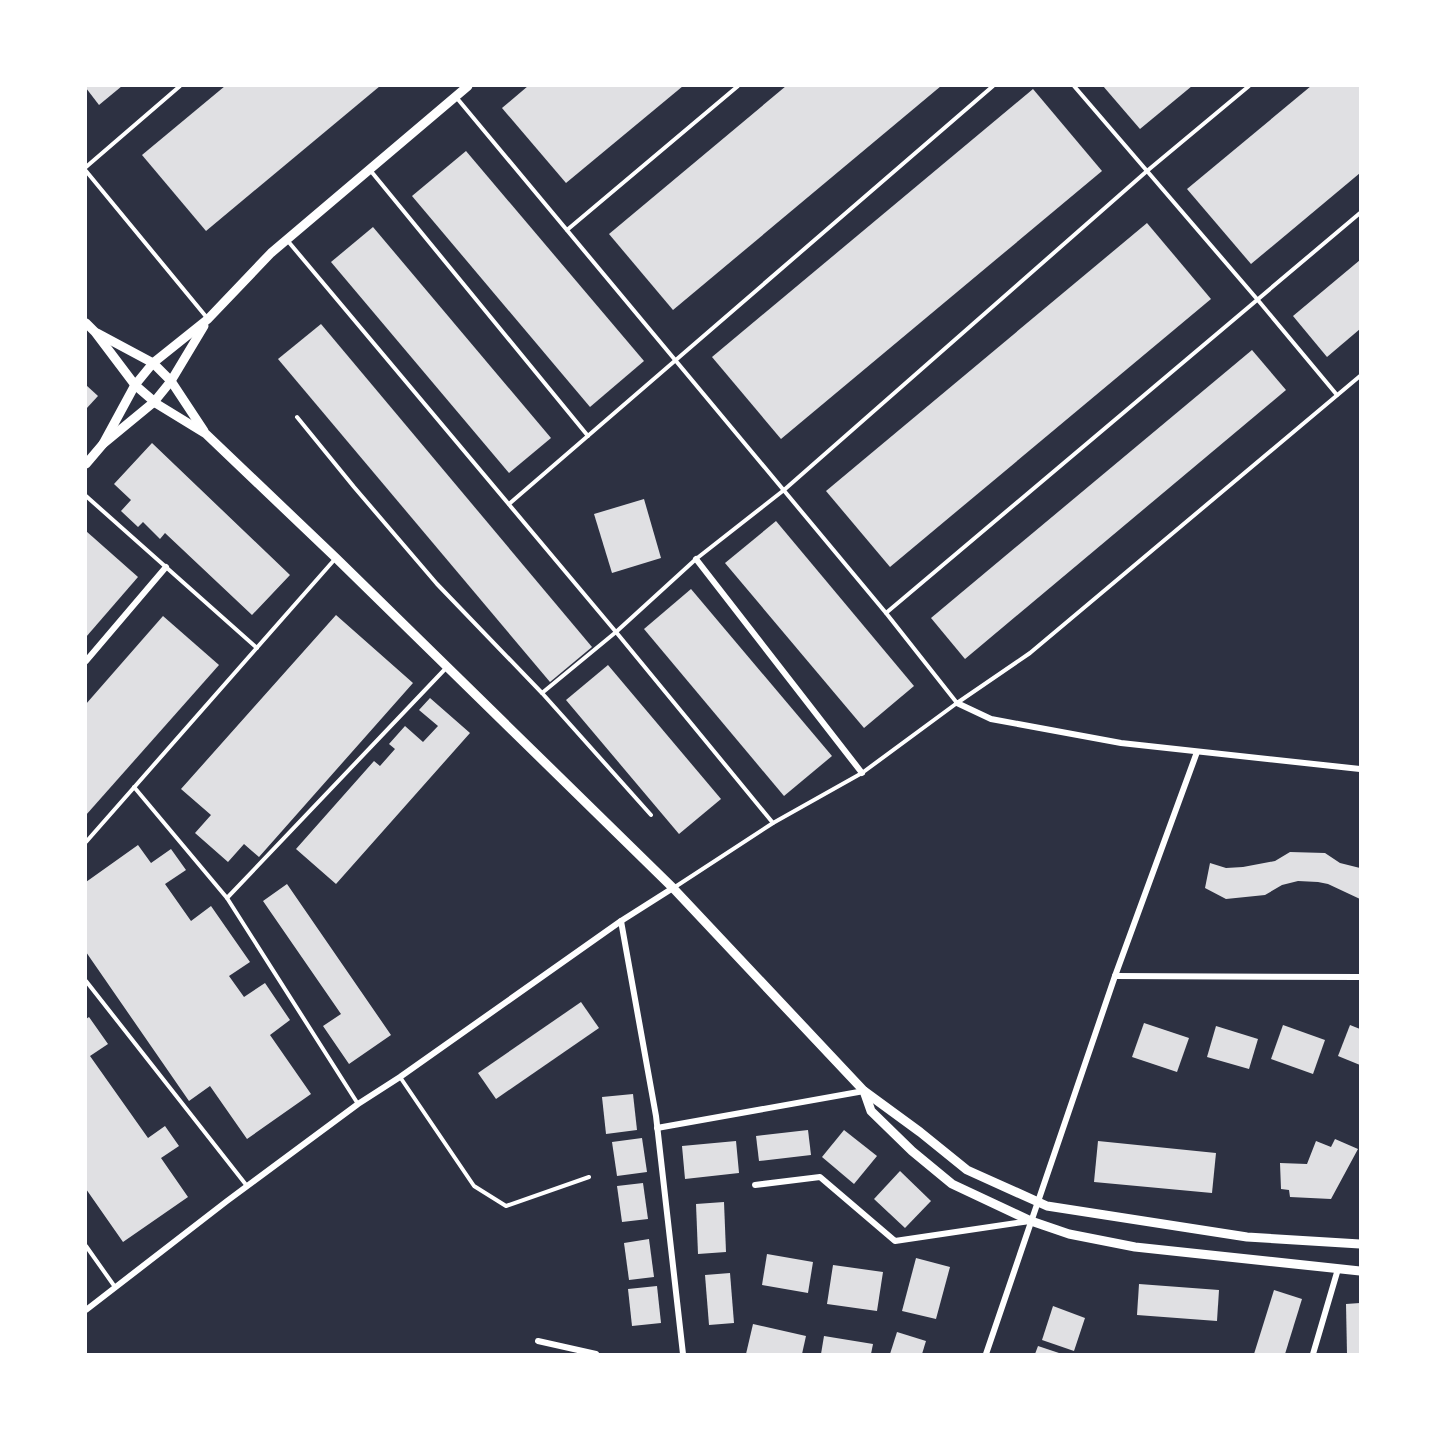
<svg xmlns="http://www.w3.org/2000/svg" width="1446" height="1440" font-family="Commissioner,sans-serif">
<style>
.building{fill:#e0e0e3}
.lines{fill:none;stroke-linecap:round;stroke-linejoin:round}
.service{stroke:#fff;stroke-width:4}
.minor{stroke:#fff;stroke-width:6}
.secondary{stroke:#fff;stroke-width:9}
</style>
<rect width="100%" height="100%" fill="#2d3142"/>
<g class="building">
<path d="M86,86H122L99,105L86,88Z"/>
<path d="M225,86H380L206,231L142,155Z"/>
<path d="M528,86H683L566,183L502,108Z"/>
<path d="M786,86H941L673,310L609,234Z"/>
<path d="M1103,86H1192L1140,129Z"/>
<path d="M1311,86H1360V173L1251,264L1187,189Z"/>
<path d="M1033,89L1102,171L781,439L712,357Z"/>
<path d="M466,151L644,361L590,407L412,196Z"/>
<path d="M1147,223L1211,299L890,567L826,491Z"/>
<path d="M373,227L551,438L509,473L331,262Z"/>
<path d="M1360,260V329L1327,357L1293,316Z"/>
<path d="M321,324L592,647L550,682L278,359Z"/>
<path d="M1252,350L1286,390L965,659L931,618Z"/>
<path d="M86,385L98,396L86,409Z"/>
<path d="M152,443L290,575L252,615L165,533L160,539L143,522L138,527L121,511L131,500L114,484Z"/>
<path d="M644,499L661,558L612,573L594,514Z"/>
<path d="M776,521L914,686L864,728L725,563Z"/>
<path d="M86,531L138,577L86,637Z"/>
<path d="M691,589L832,756L784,796L644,629Z"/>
<path d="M336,615L413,683L259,857L244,844L228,862L195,833L211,815L181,789Z"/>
<path d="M163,616L219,665L86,815V704Z"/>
<path d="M608,665L721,799L679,834L566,700Z"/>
<path d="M430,698L470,733L336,884L296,849L374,761L380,766L395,749L389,744L405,726L423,742L438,726L419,710Z"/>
<path d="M138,845L151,863L171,849L186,870L165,884L191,921L211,906L250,962L229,976L244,997L265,983L290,1020L270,1035L311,1094L247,1139L210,1086L189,1101L86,952V882Z"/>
<path d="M1290,852L1325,853L1340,863L1360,868V899L1328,884L1318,882L1298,881L1282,885L1265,895L1226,899L1205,888L1210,863L1226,868L1243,867L1275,861Z"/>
<path d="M287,884L391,1035L349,1064L323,1026L341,1014L263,901Z"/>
<path d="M581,1002L599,1028L496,1099L478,1073Z"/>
<path d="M89,1017L108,1044L90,1056L148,1138L165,1126L179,1146L161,1158L188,1197L123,1242L86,1189V1019Z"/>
<path d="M1144,1023L1189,1038L1177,1072L1132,1057Z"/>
<path d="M1283,1025L1325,1040L1313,1074L1271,1059Z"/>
<path d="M1350,1025L1360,1029V1065L1338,1056Z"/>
<path d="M1216,1026L1258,1039L1249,1069L1207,1057Z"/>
<path d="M633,1094L637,1130L606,1134L602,1097Z"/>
<path d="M808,1130L811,1155L759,1161L756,1136Z"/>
<path d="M844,1130L877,1156L854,1184L822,1157Z"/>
<path d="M642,1138L647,1172L617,1176L612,1142Z"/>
<path d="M1335,1139L1358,1149L1331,1199L1290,1197L1289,1190L1281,1189L1280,1163L1307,1164L1316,1141L1331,1147Z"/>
<path d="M736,1141L739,1173L685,1179L682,1146Z"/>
<path d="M1098,1141L1216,1153L1212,1193L1094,1182Z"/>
<path d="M900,1171L931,1201L905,1228L874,1199Z"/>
<path d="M643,1183L648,1219L622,1222L617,1186Z"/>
<path d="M724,1202L726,1252L698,1254L696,1204Z"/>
<path d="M649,1239L654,1277L629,1280L624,1243Z"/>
<path d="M767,1254L813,1262L808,1293L762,1285Z"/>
<path d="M916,1258L950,1267L936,1319L902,1311Z"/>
<path d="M833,1265L883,1272L877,1311L827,1304Z"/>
<path d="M730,1273L734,1323L709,1325L705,1275Z"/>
<path d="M1139,1284L1219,1290L1217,1321L1137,1315Z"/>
<path d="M657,1286L661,1323L632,1326L628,1289Z"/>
<path d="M1274,1290L1302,1299L1285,1354H1254Z"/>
<path d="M1360,1303V1354H1347L1346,1304Z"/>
<path d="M1053,1306L1085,1318L1074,1351L1042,1340Z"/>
<path d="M753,1324L806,1336L802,1354H746Z"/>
<path d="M897,1332L926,1341L922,1354H890Z"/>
<path d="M824,1336L873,1344L871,1354H821Z"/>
<path d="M1038,1346L1062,1354H1035Z"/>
</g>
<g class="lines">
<g class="service">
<path d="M1074,86L1257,299L1337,395"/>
<path d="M456,97L886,613L957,703"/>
<path d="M86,167L180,86"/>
<path d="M370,170L588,436"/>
<path d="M86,171L208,319"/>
<path d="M567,230L738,86"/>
<path d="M287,240L616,632L773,823"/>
<path d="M297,417L354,487L437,584L542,693L651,815"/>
<path d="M86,496L257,648"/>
<path d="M509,504L993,86"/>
<path d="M886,613L1360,213"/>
<path d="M542,693L616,632L696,559L784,490L1147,171L1249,86"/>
<path d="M134,787L227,898L358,1104"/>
<path d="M86,842L335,559"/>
<path d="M675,887L773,823L862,773L957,703L1030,653L1360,376"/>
<path d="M227,898L447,667"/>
<path d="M86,981L247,1186"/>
<path d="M400,1077L474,1186L506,1206L589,1177"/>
<path d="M86,1246L115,1287"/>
</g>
<g class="minor">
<path d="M696,559L862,773"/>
<path d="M86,661L166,567"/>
<path d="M957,703L991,719L1121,743L1360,769"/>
<path d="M621,921L656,1116L683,1354"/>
<path d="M1115,976L1360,977"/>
<path d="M657,1128L864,1091"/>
<path d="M755,1185L820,1177L895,1241L1030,1221"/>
<path d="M86,1310L227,1201L358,1104L400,1077L621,921L673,888"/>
<path d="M538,1341L596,1354"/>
<path d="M986,1354L1115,976L1197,752"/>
<path d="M1313,1354L1338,1269"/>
</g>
<g class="secondary">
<path d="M86,323L95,332L135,385L157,404L206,434L336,558L673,888L864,1091L920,1132L967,1170L1047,1206L1247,1237L1360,1244"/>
<path d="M97,333L153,363L171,381L204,431"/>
<path d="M103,444L135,385L153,363L208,319L271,253L468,86"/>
<path d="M86,464L103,444L154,402L171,381L204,326"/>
<path d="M864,1091L871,1111L912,1151L952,1184L1031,1221L1069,1234L1135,1247L1360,1271"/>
</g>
</g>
<rect width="1446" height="1440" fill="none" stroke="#ffffff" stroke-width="174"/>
</svg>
